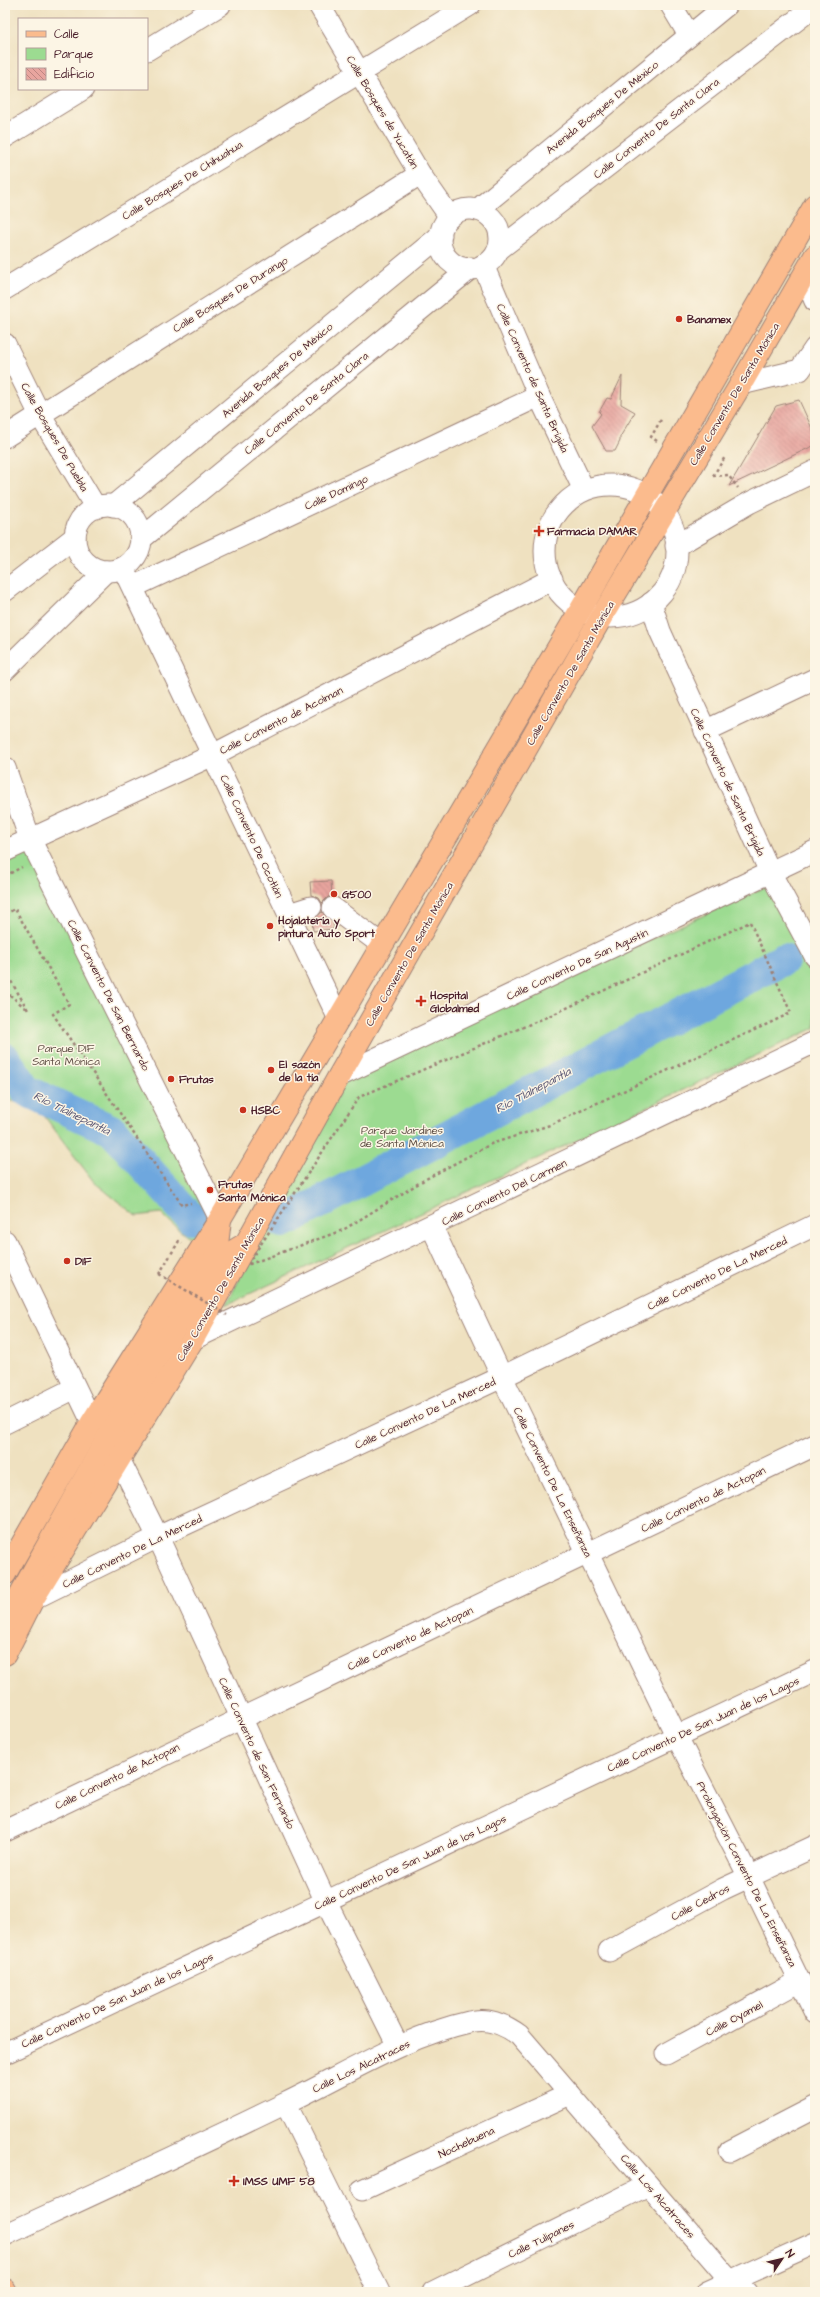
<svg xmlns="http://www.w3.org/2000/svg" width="820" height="2297" font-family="'Architects Daughter',sans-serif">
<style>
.park{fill:#9cdb91;stroke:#737d5e}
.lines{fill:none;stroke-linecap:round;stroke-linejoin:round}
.river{stroke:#6ea7de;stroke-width:32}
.building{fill:url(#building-back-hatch)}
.minor-casing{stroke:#9c8076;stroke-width:23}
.major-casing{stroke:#9c8076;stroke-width:24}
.highway-casing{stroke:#9c8076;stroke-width:24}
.path{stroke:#9c8076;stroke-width:2.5;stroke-dasharray:3 3;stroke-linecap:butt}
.minor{stroke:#fff;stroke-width:21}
.major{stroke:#fbbb8d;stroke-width:22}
.highway{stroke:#fbbb8d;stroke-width:22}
.path-bridge{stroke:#9c8076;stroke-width:2.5;stroke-dasharray:3 3;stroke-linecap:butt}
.poi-dot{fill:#c8321e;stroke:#fcf5e5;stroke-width:1.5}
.labels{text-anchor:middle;stroke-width:3;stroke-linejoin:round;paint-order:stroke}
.street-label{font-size:11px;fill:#4a1f2b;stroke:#fcf5e5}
.poi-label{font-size:11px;font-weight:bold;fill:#4a1f2b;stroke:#fcf5e5;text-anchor:start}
.park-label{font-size:11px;fill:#5e4e44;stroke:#fcf5e5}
.water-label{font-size:12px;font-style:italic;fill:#585573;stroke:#fcf5e5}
</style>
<defs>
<pattern id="building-back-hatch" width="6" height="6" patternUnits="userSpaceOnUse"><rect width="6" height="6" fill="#e8a59f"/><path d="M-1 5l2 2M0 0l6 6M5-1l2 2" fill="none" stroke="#be8682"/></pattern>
</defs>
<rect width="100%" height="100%" fill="#fcf5e5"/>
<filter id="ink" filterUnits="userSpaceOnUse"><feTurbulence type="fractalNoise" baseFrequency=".025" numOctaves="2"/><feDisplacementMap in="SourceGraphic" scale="8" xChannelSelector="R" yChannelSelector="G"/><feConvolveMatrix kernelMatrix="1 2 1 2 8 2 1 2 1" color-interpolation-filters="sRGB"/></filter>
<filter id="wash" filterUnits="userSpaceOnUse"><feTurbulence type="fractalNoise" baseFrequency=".012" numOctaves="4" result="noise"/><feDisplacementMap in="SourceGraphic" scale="16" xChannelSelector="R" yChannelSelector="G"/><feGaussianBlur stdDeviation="0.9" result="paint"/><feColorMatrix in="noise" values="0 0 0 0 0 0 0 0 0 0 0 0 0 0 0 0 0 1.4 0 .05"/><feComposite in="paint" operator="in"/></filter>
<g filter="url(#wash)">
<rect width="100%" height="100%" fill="#efe1c0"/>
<g class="park">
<path d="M30,839L206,1205V1222L192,1238L180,1231L161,1213L136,1216L94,1182L39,1109L5,1099V854Z"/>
<path d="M769,886L815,982V1028L226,1305L343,1077Z"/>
</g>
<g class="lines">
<g class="river">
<path d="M5,1059L27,1091L113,1131L191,1218"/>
<path d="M283,1222L784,959"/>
</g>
</g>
<g id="blocks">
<g class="building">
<path d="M622,376L621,404L635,412L620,437V441L615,451H606L592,426L601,414L599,412L607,398L611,399Z"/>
<path d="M799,400L815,435V445L729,486L776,406Z"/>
<path d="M331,881L332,896L328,897L322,903L319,898L311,895L310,882Z"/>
<path d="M322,912L333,923L334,929L313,931L312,919Z"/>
</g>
</g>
</g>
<g filter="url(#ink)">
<use href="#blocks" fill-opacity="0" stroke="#9c8076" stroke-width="1"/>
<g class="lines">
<defs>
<g id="minor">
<path d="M319,5L420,174L450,217"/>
<path d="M671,5L689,35"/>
<path d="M147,50L220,5"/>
<path d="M5,137L83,89"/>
<circle cx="470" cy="239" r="30"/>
<path d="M477,210L727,5"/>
<path d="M498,250L815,6"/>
<path d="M483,265L539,396L584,490"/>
<path d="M804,275L815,301"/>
<path d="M5,289L470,5"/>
<path d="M5,344L40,415L96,508"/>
<path d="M741,384L800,370L815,348"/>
<path d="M5,437L420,174"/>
<circle cx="611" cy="551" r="66"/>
<circle cx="108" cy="538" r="33"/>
<path d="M113,506L441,235"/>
<path d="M141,539L471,268"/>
<path d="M676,546L749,503L815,471"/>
<path d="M123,568L338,1017"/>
<path d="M133,587L539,396"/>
<path d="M5,591L75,537"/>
<path d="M651,603L660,631L770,872L815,956"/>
<path d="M5,670L106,571"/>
<path d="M705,731L815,679"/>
<path d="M5,768L30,839L220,1219"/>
<path d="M5,851L213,755L552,579"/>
<path d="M333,908L381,944"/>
<path d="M289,914L311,907"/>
<path d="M339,1076L815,851"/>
<path d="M432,1227L502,1377L677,1737L749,1877L815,2013"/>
<path d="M5,1241L92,1422"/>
<path d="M193,1339L815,1042"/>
<path d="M5,1423L75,1388"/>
<path d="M119,1459L158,1537L326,1902L398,2046"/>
<path d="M33,1599L158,1537L502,1377L815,1225"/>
<path d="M5,1831C274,1700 546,1576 815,1445"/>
<path d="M609,1951L723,1889L815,1846"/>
<path d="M5,2053L815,1671"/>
<path d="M666,2054L800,1981"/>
<path d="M286,2104L379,2292"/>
<path d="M730,2151L815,2107"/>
<path d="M362,2190L570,2094"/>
<path d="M5,2235C98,2192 192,2149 284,2104C345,2075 403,2037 469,2022C488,2017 504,2024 519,2035L731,2281L746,2292"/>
<path d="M433,2292L648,2185"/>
<path d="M707,2292L815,2243"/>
</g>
<g id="major">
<path d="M5,1574L92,1422L220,1219L581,609L815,205"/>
<path d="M5,1654L33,1599L193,1339L339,1076L602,616L741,384L815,256"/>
<path d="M5,2290L6,2292"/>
</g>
<g id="highway">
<path d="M215,1262L247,1243"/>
<path d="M5,1622L109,1435L215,1262L220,1219"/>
</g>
</defs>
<use href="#minor" class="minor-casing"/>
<use href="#major" class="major-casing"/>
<use href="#highway" class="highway-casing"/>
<g class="path">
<path d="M657,441L651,437L662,418"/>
<path d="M713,476L728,475L738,488"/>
<path d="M713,476L725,457"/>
<path d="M5,876L22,867"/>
<path d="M5,914L15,909L69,1004L53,1014L182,1205L191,1203"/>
<path d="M750,922L791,1013L550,1125L491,1144L424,1180L343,1230L247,1265L359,1097L556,1013Z"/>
<path d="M5,971L28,1010L5,991"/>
<path d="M159,1274L179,1241L182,1243"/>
</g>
<use href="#minor" class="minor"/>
<use href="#major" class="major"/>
<use href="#highway" class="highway"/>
<path class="path-bridge" d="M159,1274L227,1315"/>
</g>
</g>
<g class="poi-dot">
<circle cx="679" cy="319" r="4"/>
<path d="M537 525h4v4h4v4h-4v4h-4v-4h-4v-4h4z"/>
<circle cx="334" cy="894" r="4"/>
<circle cx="270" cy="926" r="4"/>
<path d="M419 995h4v4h4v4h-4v4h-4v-4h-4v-4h4z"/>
<circle cx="271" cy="1070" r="4"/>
<circle cx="171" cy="1079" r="4"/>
<circle cx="243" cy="1110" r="4"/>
<circle cx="210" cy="1190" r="4"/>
<circle cx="67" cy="1261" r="4"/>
<path d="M232 2175h4v4h4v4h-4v4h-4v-4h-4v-4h4z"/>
</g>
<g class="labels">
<g class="street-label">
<text transform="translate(602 107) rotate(-39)" y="4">Avenida Bosques De México</text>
<text transform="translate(383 112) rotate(59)" y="4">Calle Bosques de Yucatán</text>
<text transform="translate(656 128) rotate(-38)" y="4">Calle Convento De Santa Clara</text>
<text transform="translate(182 180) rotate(-32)" y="4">Calle Bosques De Chihuahua</text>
<text transform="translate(230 294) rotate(-32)" y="4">Calle Bosques De Durango</text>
<text transform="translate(277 370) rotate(-40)" y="4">Avenida Bosques De México</text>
<text transform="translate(533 378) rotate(66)" y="4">Calle Convento de Santa Brígida</text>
<text transform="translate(734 394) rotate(-59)" y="4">Calle Convento De Santa Mónica</text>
<text transform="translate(306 403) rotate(-39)" y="4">Calle Convento De Santa Clara</text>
<text transform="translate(55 437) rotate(60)" y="4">Calle Bosques De Puebla</text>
<text transform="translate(336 492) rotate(-25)" y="4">Calle Domingo</text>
<text transform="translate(570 673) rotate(-60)" y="4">Calle Convento De Santa Mónica</text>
<text transform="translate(281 720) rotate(-27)" y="4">Calle Convento de Acolman</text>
<text transform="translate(728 782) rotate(65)" y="4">Calle Convento de Santa Brígida</text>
<text transform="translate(252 836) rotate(65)" y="4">Calle Convento De Ocotlán</text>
<text transform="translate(409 954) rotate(-60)" y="4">Calle Convento De Santa Mónica</text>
<text transform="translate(577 964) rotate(-25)" y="4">Calle Convento De San Agustín</text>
<text transform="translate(109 995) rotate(63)" y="4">Calle Convento De San Bernardo</text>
<text transform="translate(504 1192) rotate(-26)" y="4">Calle Convento Del Carmen</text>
<text transform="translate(717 1273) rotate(-26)" y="4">Calle Convento De La Merced</text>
<text transform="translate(220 1289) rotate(-60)" y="4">Calle Convento De Santa Mónica</text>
<text transform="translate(425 1413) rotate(-25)" y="4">Calle Convento De La Merced</text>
<text transform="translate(553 1482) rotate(64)" y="4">Calle Convento De La Enseñanza</text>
<text transform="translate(703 1499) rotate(-26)" y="4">Calle Convento de Actopan</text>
<text transform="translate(132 1551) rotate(-26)" y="4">Calle Convento De La Merced</text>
<text transform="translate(410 1638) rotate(-25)" y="4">Calle Convento de Actopan</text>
<text transform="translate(703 1724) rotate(-25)" y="4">Calle Convento De San Juan de los Lagos</text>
<text transform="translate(257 1753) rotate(65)" y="4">Calle Convento de San Fernando</text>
<text transform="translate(117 1776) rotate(-26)" y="4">Calle Convento de Actopan</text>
<text transform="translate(410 1862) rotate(-25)" y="4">Calle Convento De San Juan de los Lagos</text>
<text transform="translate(747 1874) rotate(63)" y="4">Prolongación Convento De La Enseñanza</text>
<text transform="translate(700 1902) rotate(-28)" y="4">Calle Cedros</text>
<text transform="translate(117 2000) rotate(-25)" y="4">Calle Convento De San Juan de los Lagos</text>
<text transform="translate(734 2018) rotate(-28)" y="4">Calle Oyamel</text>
<text transform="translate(361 2066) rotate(-26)" y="4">Calle Los Alcatraces</text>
<text transform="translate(466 2142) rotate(-25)" y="4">Nochebuena</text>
<text transform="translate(658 2196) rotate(49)" y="4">Calle Los Alcatraces</text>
<text transform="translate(541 2239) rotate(-26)" y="4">Calle Tulipanes</text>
</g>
<g class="poi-label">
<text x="687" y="323">Banamex</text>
<text x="547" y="535">Farmacia DAMAR</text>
<text x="342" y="898">G500</text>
<text x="278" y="924">Hojalatería y<tspan x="278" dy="13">pintura Auto Sport</tspan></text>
<text x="430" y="999">Hospital<tspan x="430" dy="13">Globalmed</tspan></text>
<text x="279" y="1068">El sazón<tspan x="279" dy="13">de la tía</tspan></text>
<text x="179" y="1083">Frutas</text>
<text x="251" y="1114">HSBC</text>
<text x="218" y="1188">Frutas<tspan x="218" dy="13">Santa Mónica</tspan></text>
<text x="75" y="1265">DIF</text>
<text x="243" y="2185">IMSS UMF 58</text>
</g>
<g class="park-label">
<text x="66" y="1052">Parque DIF<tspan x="66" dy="13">Santa Mónica</tspan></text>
<text x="402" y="1134">Parque Jardines<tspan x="402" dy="13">de Santa Mónica</tspan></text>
</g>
<g class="water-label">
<text transform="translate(533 1090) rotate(-28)" y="4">Río Tlalnepantla</text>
<text transform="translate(72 1113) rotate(26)" y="4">Río Tlalnepantla</text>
</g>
</g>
<rect width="820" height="2297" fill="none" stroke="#fcf5e5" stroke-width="20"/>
<rect x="18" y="18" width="130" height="72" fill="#fcf5e5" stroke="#b59f9b"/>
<rect x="26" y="31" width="20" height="6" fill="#fbbb8d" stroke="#b59f9b"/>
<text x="54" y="38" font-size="12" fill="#4a1f2b">Calle</text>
<rect x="26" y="48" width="20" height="12" fill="#9cdb91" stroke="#b59f9b"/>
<text x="54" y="58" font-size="12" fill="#4a1f2b">Parque</text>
<rect x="26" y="68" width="20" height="12" fill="url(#building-back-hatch)" stroke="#b59f9b"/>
<text x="54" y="78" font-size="12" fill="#4a1f2b">Edificio</text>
<g transform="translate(782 2259) rotate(55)" stroke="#fcf5e5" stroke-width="3" paint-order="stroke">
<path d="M0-3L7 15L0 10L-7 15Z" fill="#4a1f2b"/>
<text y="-6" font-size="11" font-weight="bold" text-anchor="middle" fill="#4a1f2b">N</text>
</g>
</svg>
